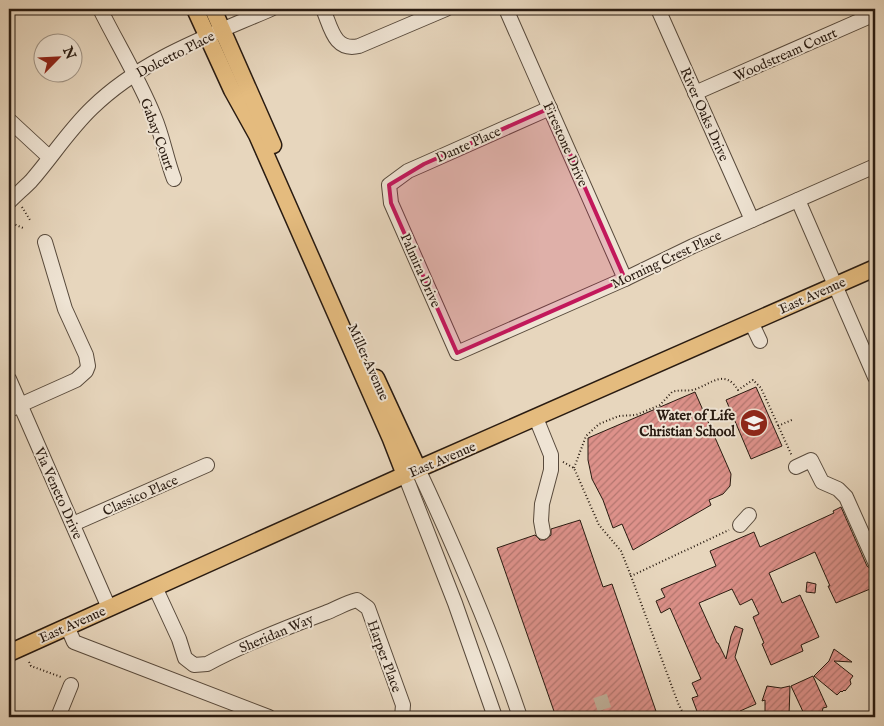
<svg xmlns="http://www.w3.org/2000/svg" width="884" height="726" font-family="'IM FELL English',serif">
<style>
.building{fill:url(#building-hatch);stroke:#291b11}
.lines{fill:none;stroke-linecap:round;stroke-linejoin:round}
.minor-tunnel{stroke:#c1b19b;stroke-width:14;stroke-dasharray:14 7;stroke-linecap:butt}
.minor-casing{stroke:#584a3c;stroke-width:16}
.major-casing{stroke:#291b11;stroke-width:19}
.path{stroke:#291b11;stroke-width:2;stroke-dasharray:1 2.5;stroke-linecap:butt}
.minor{stroke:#efe4d4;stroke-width:14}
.major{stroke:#e4bb7e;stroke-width:16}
.marked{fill:#c2185b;fill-opacity:0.2;stroke:#c2185b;stroke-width:4;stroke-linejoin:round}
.labels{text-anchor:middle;stroke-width:4;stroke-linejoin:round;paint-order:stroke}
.street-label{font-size:14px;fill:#291b11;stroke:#efe4d4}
.poi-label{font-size:14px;font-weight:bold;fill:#291b11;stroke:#efe4d4;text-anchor:end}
</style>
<defs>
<pattern id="building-hatch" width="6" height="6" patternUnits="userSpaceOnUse" patternTransform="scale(1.25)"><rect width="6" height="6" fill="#dd918a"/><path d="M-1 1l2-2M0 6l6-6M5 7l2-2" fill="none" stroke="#b3766f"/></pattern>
</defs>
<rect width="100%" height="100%" fill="#e7d6bd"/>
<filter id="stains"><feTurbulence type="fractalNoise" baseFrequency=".004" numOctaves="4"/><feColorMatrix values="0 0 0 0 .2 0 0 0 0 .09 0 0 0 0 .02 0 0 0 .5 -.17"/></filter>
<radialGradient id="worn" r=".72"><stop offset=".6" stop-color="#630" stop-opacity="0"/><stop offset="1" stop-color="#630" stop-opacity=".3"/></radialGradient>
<g class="building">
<path d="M756,387L782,446L751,459L726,400Z"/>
<path d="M695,392L731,474L730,486L723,494L709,500L711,505L633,550L622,524L613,528L603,500L592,479L588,460V438Z"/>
<path d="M841,507L867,566L872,570L875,577V587L836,603L828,586H830L815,552L769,573L782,603L800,595L819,637L801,645L803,651L771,665L762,644L764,643L753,617L759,614L752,599L740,605L732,589L699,603L717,643H718L726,659L731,636L735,626L743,629L735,657L756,704L740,711L742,717H707L704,711L698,714L692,698L698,696L692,683L701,679L670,608L661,613L656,601L665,597L661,589L716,566L710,551L754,532L760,547L834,513L833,511Z"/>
<path d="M580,520L603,587L612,584L658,717H556L497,548L535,535L540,540H545L551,535V529Z"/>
<path d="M807,582L816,584L815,593L806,592Z"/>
<path d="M834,649L852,662L834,661L853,676L850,680L851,684L845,691L844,690L842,692L841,691L837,695L814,676L829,661Z"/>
<path d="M813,676L827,707L823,708L822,712L812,717L809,715L805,716L791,686Z"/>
<path d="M767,686L781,688L790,686L789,716L770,717V715H765V700L762,701Z"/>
</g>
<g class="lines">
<path class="minor-tunnel" d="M600,696L607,717"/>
<defs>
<g id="minor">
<path d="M100,9C118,45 139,79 154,116C163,137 166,158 174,179"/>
<path d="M323,9C331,27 334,52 359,46L446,9"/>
<path d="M506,9L625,279"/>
<path d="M658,9L752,220"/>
<path d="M695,93L875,14"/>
<path d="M550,108L424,164L408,171L389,185L391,203L457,353L625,279L693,246L875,166"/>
<path d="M9,120L49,157"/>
<path d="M798,200L875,377"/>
<path d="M9,202C16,195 24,188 31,181C52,157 69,130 92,108C142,59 209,36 271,9"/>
<path d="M751,322L760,341"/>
<path d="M9,379L109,608"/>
<path d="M9,410L76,380L86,371L88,366L86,355L65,309L45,242"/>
<path d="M536,418L551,455V470L542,504L541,521L543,532"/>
<path d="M796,467L811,460L822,482L838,489L846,497L875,562"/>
<path d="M418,469C457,552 491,630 520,717"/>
<path d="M405,475L455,603L495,717"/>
<path d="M73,524L207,465"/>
<path d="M740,525L749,515"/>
<path d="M155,587L179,639L185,658L194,665L207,664C244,644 285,628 325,613C336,609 345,603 357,600L368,608L403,705L402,717"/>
<path d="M67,626L74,642L269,717"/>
<path d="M58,717L71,685"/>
</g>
<g id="major">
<path d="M195,9L232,90L257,135L391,439L405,475"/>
<path d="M213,9L273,145"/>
<path d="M376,378L418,469"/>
<path d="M9,653L418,469L875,268"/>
</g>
</defs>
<use href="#minor" class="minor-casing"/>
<use href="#major" class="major-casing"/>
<g class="path">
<path d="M22,207L30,220"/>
<path d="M9,222L23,228"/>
<path d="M778,426L794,419"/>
<path d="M563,462L574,468L599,525L621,551L631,576"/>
<path d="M574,468L586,436L599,424L619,416L636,415L660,405L672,392C680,389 688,392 696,389C712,383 725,369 738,390L753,380L761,388L792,456"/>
<path d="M29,662L31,666L61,677"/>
<path d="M685,717L678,703L631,576L729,530"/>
</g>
<use href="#minor" class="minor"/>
<use href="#major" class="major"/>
</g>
<path class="marked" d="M550,108L625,279L457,353L391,203L389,185L424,164Z"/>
<defs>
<symbol id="school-disc" viewBox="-11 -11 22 22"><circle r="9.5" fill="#8f2418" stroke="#efe4d4"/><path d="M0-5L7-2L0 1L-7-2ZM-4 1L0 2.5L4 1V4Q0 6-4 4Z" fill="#fff"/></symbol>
</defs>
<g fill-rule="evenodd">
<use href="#school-disc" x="738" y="407" width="32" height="32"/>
</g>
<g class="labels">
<g class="street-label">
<text transform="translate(175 54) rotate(-27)" y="5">Dolcetto Place</text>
<text transform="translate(785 54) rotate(-24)" y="5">Woodstream Court</text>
<text transform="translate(705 114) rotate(66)" y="5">River Oaks Drive</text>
<text transform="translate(158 134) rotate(70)" y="5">Gabay Court</text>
<text transform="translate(468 144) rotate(-24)" y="5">Dante Place</text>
<text transform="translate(566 144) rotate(66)" y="5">Firestone Drive</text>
<text transform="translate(666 259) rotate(-25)" y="5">Morning Crest Place</text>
<text transform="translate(421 270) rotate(66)" y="5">Palmira Drive</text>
<text transform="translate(812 295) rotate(-24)" y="5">East Avenue</text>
<text transform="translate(369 362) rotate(66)" y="5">Miller Avenue</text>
<text transform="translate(442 459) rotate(-23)" y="5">East Avenue</text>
<text transform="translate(59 493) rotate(66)" y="5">Via Veneto Drive</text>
<text transform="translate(140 495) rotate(-24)" y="5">Classico Place</text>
<text transform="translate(72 624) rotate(-24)" y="5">East Avenue</text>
<text transform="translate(276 633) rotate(-23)" y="5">Sheridan Way</text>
<text transform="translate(385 656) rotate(70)" y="5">Harper Place</text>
</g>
<g class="poi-label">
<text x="735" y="420">Water of Life<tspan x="735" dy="16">Christian School</tspan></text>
</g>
</g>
<rect width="884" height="726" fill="none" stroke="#e7d6bd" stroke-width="30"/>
<rect x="10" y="10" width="864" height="706" fill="none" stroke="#291b11" stroke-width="2.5"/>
<rect x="15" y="15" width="854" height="696" fill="none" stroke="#291b11"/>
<g transform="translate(58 58) rotate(66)"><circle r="24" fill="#efe4d4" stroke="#a09486"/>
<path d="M0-4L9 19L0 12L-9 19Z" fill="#8f2418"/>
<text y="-8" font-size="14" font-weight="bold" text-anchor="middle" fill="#291b11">N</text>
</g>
<rect width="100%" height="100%" filter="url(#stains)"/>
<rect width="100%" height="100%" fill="url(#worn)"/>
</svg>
